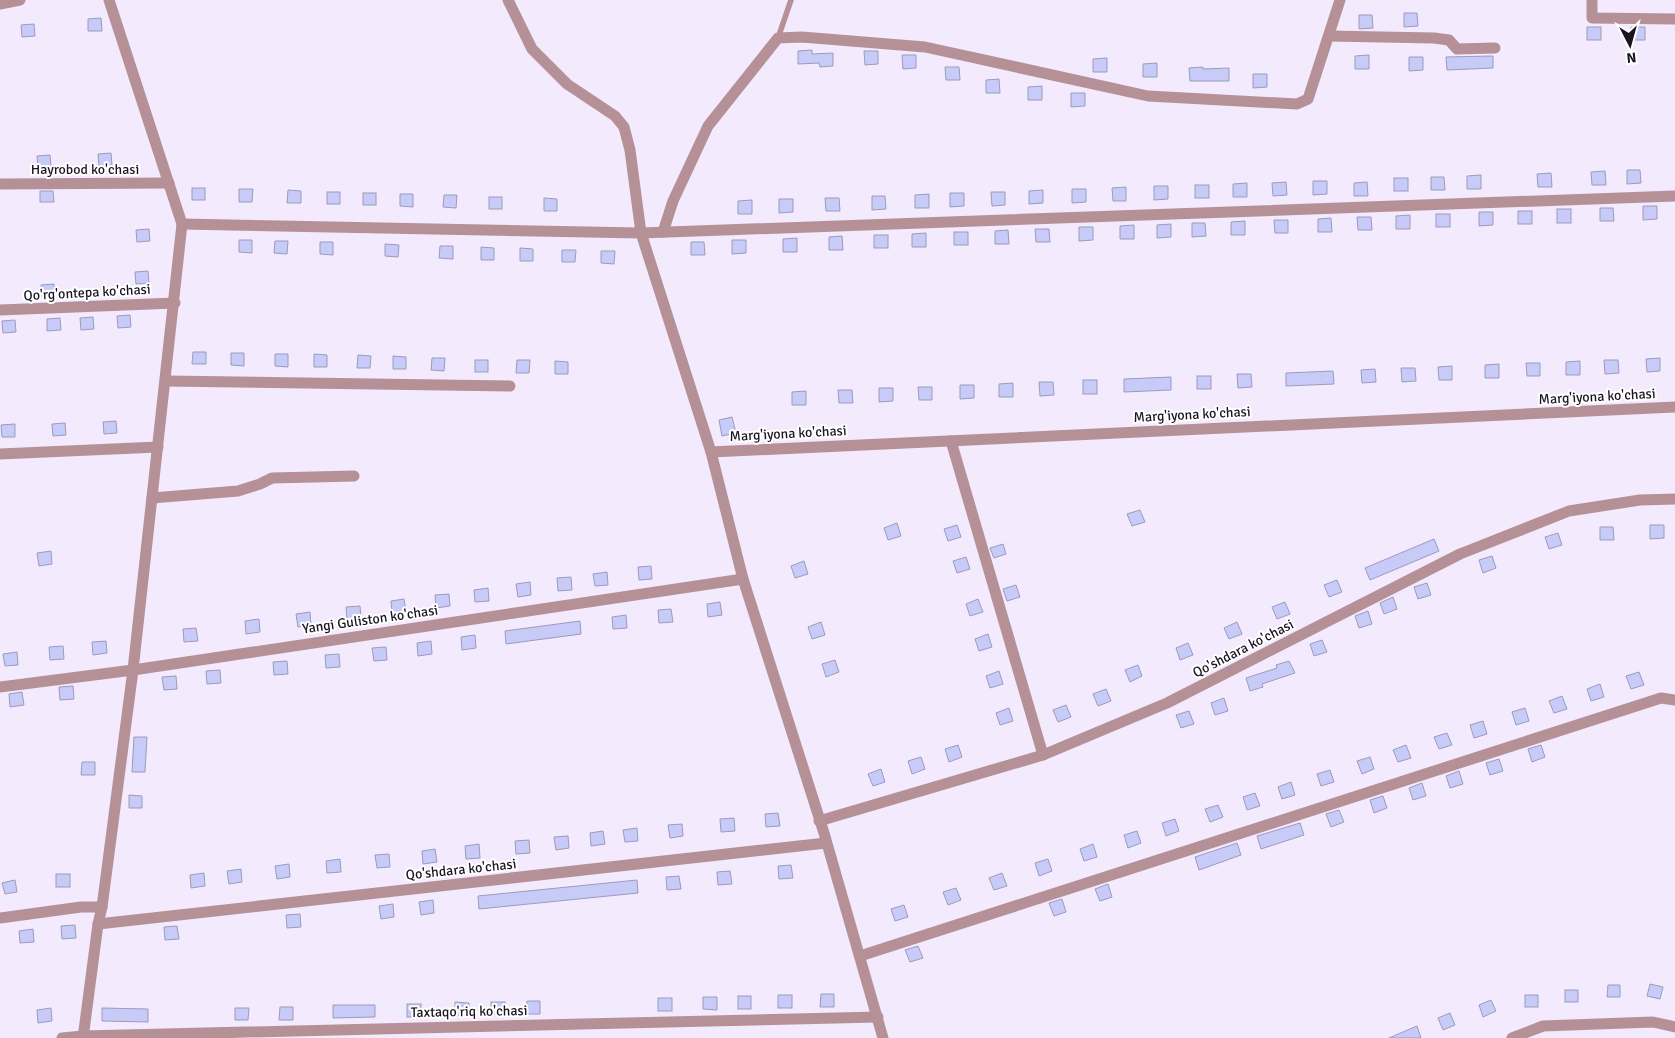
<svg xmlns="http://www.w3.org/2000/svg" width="1675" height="1038" font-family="Signika,sans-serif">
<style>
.building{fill:#c8cbf8;stroke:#999cbc}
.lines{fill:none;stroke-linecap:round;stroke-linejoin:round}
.service{stroke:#b69097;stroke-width:5.5}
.minor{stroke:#b69097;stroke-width:11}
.labels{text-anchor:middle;stroke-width:4;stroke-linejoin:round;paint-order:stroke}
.street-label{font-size:14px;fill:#1a1520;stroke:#fff}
</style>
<rect width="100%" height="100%" fill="#f3eafe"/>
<g class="building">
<path d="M1404,13H1417L1418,26L1404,27Z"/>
<path d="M1359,15H1372L1373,28L1359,29Z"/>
<path d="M101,18L102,31H88V19Z"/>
<path d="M34,24L35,36L22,37L21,25Z"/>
<rect x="1587" y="27" width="14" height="13"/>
<path d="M1631,27H1645V40H1632Z"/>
<path d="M812,50V54L833,53V66L820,67L819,63L798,64V51Z"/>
<path d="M864,51H878V64L865,65Z"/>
<path d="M902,55H916V68L903,69Z"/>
<path d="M1369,55V69H1355V56Z"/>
<path d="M1493,56V68L1447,70L1446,57Z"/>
<path d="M1409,57H1423V70L1409,71Z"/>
<path d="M1107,58V72H1093V59Z"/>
<path d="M1157,63V77H1143V64Z"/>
<path d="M945,67H959L960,80H946Z"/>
<path d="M1203,67V69L1229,68V81H1190L1189,68Z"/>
<path d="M1253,74H1267V87L1253,88Z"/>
<path d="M999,79L1000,93H986V80Z"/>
<path d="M1042,86V100H1028V87Z"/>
<path d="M1071,93H1085V106L1071,107Z"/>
<path d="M111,153L112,165L99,166L98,154Z"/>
<path d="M50,155L51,167L38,168L37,156Z"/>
<path d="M1627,170H1640L1641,183L1627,184Z"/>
<path d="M1605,171L1606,185H1592L1591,172Z"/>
<path d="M1551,173L1552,187H1538L1537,174Z"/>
<path d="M1481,175V189H1467V176Z"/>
<path d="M1431,177H1444L1445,190H1431Z"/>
<rect x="1394" y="178" width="14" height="13"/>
<path d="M1313,181H1327V194L1313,195Z"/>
<path d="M1286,182L1287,195L1273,196L1272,183Z"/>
<path d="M1367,182L1368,196H1354V183Z"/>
<path d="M1247,183V197H1233V184Z"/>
<rect x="1195" y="185" width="14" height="13"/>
<path d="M1154,186H1168V199L1154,200Z"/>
<path d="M1126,187V201H1113L1112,188Z"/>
<rect x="192" y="188" width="13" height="12"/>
<path d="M239,189H253L252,202H239Z"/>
<path d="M1072,189H1086V202L1072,203Z"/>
<path d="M288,190L301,191V203H287Z"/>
<path d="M1043,190V203L1029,204V191Z"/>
<path d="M40,191H53L54,202H40Z"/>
<rect x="327" y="192" width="13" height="12"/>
<path d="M991,192H1005V205L992,206Z"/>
<rect x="363" y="193" width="13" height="12"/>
<path d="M950,193H964V206L950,207Z"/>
<path d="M400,194H413V207L400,206Z"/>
<path d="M929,194V208H915V195Z"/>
<path d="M444,195H457L456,208L443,207Z"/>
<path d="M872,196H885L886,209L872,210Z"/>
<rect x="489" y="197" width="13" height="12"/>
<path d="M544,198L557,199V211H544Z"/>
<path d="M825,198H839L840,211H826Z"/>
<path d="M779,199H793V212L779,213Z"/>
<path d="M752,200V214H738V201Z"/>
<path d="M1643,206H1657V219L1643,220Z"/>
<path d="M1600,208H1613L1614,221H1600Z"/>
<rect x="1557" y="209" width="14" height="14"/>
<rect x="1518" y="211" width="14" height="13"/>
<path d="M1479,212H1493V225L1479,226Z"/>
<rect x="1436" y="214" width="14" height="13"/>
<path d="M1410,215V229H1396V216Z"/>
<path d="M1357,217H1371L1372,230H1358Z"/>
<path d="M1331,218L1332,232H1318V219Z"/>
<path d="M1274,220H1288V233H1275Z"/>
<path d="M1245,221V235H1231V222Z"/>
<path d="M1192,223H1205L1206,236L1192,237Z"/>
<path d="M1171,224V237L1157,238V225Z"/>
<path d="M1134,225V239H1120V226Z"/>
<path d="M1079,227H1093V240L1079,241Z"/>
<path d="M149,229L150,241L137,242L136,230Z"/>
<path d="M1035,229H1049L1050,242H1036Z"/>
<path d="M1008,230L1009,244H995V231Z"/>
<rect x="954" y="232" width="14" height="13"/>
<path d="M926,233V247H912V234Z"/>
<rect x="874" y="235" width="14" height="13"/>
<path d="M842,236L843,250H829V237Z"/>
<path d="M797,238V252H783V239Z"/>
<path d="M239,240H252V253L239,252Z"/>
<path d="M732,240H746V253L732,254Z"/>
<path d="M275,241H288L287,254L274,253Z"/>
<path d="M320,242H333V255L320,254Z"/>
<path d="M691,242H704L705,255H691Z"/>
<path d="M385,244L399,245L398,257L385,256Z"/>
<path d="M440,246H453V259L439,258Z"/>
<path d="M481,247L494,248V260H481Z"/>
<path d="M520,248L533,249V261H520Z"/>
<path d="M562,250H576L575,262H562Z"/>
<path d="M601,251H615L614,264L601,263Z"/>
<path d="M148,271L149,283L136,284L135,272Z"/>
<path d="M54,284L55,297H42L41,285Z"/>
<path d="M130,315L131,327L118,328L117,316Z"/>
<path d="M93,317L94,329L81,330L80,318Z"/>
<path d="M60,318L61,330L47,331V319Z"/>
<path d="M15,320L16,332L3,333L2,321Z"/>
<path d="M193,352H206V364H192Z"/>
<path d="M231,353H244V366L231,365Z"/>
<path d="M275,354H288V367L275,366Z"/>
<path d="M314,354L327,355V367H314Z"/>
<path d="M358,355L371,356L370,368H357Z"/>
<path d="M393,356L406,357V369H393Z"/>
<path d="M432,358H445L444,371L431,370Z"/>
<path d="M1660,358V371L1647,372L1646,359Z"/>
<rect x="475" y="360" width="13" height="12"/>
<path d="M517,360H530L529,373H516Z"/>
<path d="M1604,360H1618L1619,373L1605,374Z"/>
<path d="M555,361L568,362V374H555Z"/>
<path d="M1580,361V375H1566V362Z"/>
<path d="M1526,363H1540V376H1527Z"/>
<path d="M1499,364V378H1485V365Z"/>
<path d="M1452,366V380H1439L1438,367Z"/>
<path d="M1401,368H1415L1416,381L1402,382Z"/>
<path d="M1375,369L1376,382L1362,383L1361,370Z"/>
<path d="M1333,371L1334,384L1286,386V373Z"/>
<path d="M1237,374H1251L1252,387L1238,388Z"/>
<rect x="1197" y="376" width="14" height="13"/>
<path d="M1171,377V390L1124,392V379Z"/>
<rect x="1083" y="380" width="14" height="14"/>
<path d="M1039,382H1053L1054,395L1040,396Z"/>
<path d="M1013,383V397H999V384Z"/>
<path d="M960,385H974V398L960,399Z"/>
<path d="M918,387H932V400H919Z"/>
<path d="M879,388H893V401L879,402Z"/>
<path d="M838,390H852L853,403H839Z"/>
<path d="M806,391V405H792V392Z"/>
<path d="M732,417L736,433L722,436L719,420Z"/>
<path d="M116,421L117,433L104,434L103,422Z"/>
<path d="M65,423L66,435L53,436L52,424Z"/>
<path d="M15,424V437H2L1,425Z"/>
<path d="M1140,510L1145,522L1132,526L1127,514Z"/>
<path d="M897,523L901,536L888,540L884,528Z"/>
<path d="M957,525L961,537L948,541L944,529Z"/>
<path d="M1650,525H1664V538L1650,539Z"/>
<path d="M1600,527H1613L1614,540H1600Z"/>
<path d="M1558,533L1562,545L1549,549L1545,537Z"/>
<path d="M1434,539L1439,551L1370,580L1365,568Z"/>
<path d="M1003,544L1006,554L994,558L990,548Z"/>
<path d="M51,551L52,564L39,566L37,553Z"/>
<path d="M1492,556L1496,568L1483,573L1479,560Z"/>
<path d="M966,557L970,569L957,573L953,561Z"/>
<path d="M804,561L808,574L795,578L791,566Z"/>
<path d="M651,566L652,579L639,580L638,567Z"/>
<path d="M607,572L608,585L595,586L593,574Z"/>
<path d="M571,577L572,590L558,591L557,578Z"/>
<path d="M1337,580L1342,592L1329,597L1324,585Z"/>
<path d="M530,582L531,595L518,597L516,584Z"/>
<path d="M1427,583L1431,595L1418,599L1414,587Z"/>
<path d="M1016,585L1020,597L1007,601L1003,589Z"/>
<path d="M488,588L489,601L475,602L474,590Z"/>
<path d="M449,594L450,606L436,608L435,595Z"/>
<path d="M1393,597L1397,609L1384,614L1380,603Z"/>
<path d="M404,599L406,612L392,614L391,601Z"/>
<path d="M978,599L983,612L970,616L966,604Z"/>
<path d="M720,602L722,615L708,617L707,604Z"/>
<path d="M1285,602L1290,614L1277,619L1272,607Z"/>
<path d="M360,606L361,618L347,620L346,607Z"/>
<path d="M671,609L673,622L659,623L658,610Z"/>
<path d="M1368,611L1372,624L1359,628L1355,616Z"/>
<path d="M310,612L311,625L298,627L296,614Z"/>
<path d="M626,615L627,628L613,629L612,617Z"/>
<path d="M259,619L260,632L246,634L245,621Z"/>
<path d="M580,621L581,634L506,644L505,631Z"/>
<path d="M821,622L825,635L812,639L808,627Z"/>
<path d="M1237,622L1242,634L1229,639L1224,628Z"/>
<path d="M196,628L198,641L184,642L183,629Z"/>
<path d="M988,634L992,647L979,651L975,639Z"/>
<path d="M475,635L476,648L462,650L461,637Z"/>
<path d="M1322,640L1327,652L1314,656L1310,644Z"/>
<path d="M106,641L107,653L93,655L92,642Z"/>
<path d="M431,641L432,654L418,656L417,643Z"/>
<path d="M1188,643L1193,655L1180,660L1176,648Z"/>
<path d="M63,646L64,659L50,660L49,647Z"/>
<path d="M386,647L387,660L374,661L372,648Z"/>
<path d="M17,652L18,665L5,666L3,654Z"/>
<path d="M339,654L340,667L326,668L325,655Z"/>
<path d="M835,660L839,672L826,677L822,664Z"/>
<path d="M287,661L288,674L274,675L273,662Z"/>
<path d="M1289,661L1295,673L1262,684L1263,687L1250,691L1246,678L1277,668L1276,665Z"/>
<path d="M1138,665L1142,676L1130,682L1125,670Z"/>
<path d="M220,670L221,683L207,684L206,671Z"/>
<path d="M999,671L1003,684L990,688L986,676Z"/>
<path d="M1639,672L1644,685L1631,689L1626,676Z"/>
<path d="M176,676L177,689L164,690L162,677Z"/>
<path d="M1600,684L1604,697L1591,701L1587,689Z"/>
<path d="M73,686L74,699L60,700L59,687Z"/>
<path d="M1106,689L1111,701L1098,706L1093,694Z"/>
<path d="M22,692L24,705L10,707L9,694Z"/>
<path d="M1562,696L1567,709L1554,713L1549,701Z"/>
<path d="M1224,698L1228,711L1215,715L1211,703Z"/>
<path d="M1066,705L1071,717L1058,722L1053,710Z"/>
<path d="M1009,708L1013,721L1000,725L996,713Z"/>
<path d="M1525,708L1529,721L1516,725L1512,712Z"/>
<path d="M1189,711L1194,724L1181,728L1176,715Z"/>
<path d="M1483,721L1487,734L1474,738L1470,725Z"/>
<path d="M1447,733L1452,745L1439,749L1434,737Z"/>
<path d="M134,737H147L145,772H132Z"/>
<path d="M958,745L962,757L949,762L945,749Z"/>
<path d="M1406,745L1411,758L1398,762L1393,750Z"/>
<path d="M1541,745L1545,757L1532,762L1528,749Z"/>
<path d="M921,757L925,769L912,774L908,761Z"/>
<path d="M1370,757L1374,769L1362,774L1357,761Z"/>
<path d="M1499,759L1503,771L1490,775L1486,763Z"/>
<path d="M82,762H95V775H81Z"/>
<path d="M881,769L885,782L873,786L868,774Z"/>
<path d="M1330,770L1334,782L1321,786L1317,774Z"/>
<path d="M1459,771L1463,784L1450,788L1446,776Z"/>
<path d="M1291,782L1295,795L1282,799L1278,787Z"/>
<path d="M1422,783L1426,796L1413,800L1409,788Z"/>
<path d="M1255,793L1260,806L1247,810L1243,797Z"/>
<path d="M129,795L142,796V808H129Z"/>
<path d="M1383,796L1387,808L1374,813L1370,800Z"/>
<path d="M1218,805L1223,817L1210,822L1205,809Z"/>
<path d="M1339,810L1344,822L1331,827L1326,814Z"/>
<path d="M778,813L780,826L766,827L765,814Z"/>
<path d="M734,818L735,831L721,832L720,819Z"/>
<path d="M1175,819L1179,831L1166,836L1162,823Z"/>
<path d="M1300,823L1304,835L1261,849L1257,836Z"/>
<path d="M682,824L683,836L670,838L668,825Z"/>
<path d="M637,828L638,841L625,842L623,830Z"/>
<path d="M603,831L605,844L591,846L590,833Z"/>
<path d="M1137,831L1141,843L1128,848L1124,835Z"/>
<path d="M568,836L569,848L556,850L554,837Z"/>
<path d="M529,840L530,853L516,854L515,841Z"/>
<path d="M1237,843L1241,855L1199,870L1195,857Z"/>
<path d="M479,844L480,858L466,859L465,846Z"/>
<path d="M1093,844L1097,857L1084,861L1080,849Z"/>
<path d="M435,849L437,862L423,864L422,851Z"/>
<path d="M389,854L390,867L377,868L375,855Z"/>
<path d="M340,859L341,872L327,873L326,861Z"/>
<path d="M1048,859L1052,871L1039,876L1035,863Z"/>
<path d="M289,864L290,877L277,879L275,866Z"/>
<path d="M791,865L793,878L779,879L778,866Z"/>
<path d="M241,869L242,882L229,884L227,871Z"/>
<path d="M730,871L732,884L718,885L717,872Z"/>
<path d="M204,873L205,886L191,888L190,875Z"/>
<path d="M1002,873L1007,886L994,890L989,878Z"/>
<rect x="56" y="874" width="14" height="13"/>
<path d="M679,876L681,889L667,890L666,877Z"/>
<path d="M15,880L17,892L5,894L2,883Z"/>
<path d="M637,880L638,893L479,909L478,896Z"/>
<path d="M1108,884L1112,897L1100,901L1095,889Z"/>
<path d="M956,888L961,900L948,905L943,892Z"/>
<path d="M1062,899L1066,912L1054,916L1049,903Z"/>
<path d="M433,900L434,913L421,915L419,902Z"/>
<path d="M393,904L394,917L381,919L379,906Z"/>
<path d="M904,905L908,917L895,921L891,909Z"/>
<path d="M300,914L301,927L287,928L286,915Z"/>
<path d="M75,925L76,938L62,939L61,926Z"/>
<path d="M177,926L179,939L165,940L164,927Z"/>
<path d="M33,929L34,942L20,943L19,931Z"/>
<path d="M918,946L923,958L910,962L905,950Z"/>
<path d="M1650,984L1663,987L1660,999L1647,996Z"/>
<path d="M1608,985H1620V997H1607Z"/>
<rect x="1565" y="990" width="13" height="12"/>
<path d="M821,994H834V1007H820Z"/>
<rect x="778" y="995" width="14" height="13"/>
<rect x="1525" y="995" width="13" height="12"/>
<rect x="738" y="996" width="13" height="13"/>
<path d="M703,997H717V1010L703,1009Z"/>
<rect x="658" y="998" width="14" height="13"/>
<path d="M1491,1000L1496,1011L1483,1017L1479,1005Z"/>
<path d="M527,1001H540V1014H526Z"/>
<path d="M455,1002L469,1003V1015H455Z"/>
<rect x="491" y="1002" width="14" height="12"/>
<rect x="407" y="1004" width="14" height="13"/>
<path d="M333,1005H375V1017L333,1018Z"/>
<path d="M280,1007H293V1020H279Z"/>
<path d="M51,1008L52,1021L38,1023L37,1010Z"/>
<path d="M102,1008L148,1009V1022L102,1021Z"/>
<path d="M235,1008H249L248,1020H235Z"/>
<path d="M1450,1013L1455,1025L1443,1030L1438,1018Z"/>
<path d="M1417,1026L1421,1038H1389Z"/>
</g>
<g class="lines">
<path class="service" d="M778,38L791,0"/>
<g class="minor">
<path d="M508,0L532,49L567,84L615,116L624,127L630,150L641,233L711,452L743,579L824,833L883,1038"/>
<path d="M1592,0V18L1675,19"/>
<path d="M0,4L20,0"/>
<path d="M1329,36L1434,38L1449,40L1457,49L1495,48"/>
<path d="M0,184L169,183"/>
<path d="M182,224L641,233L1675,196"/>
<path d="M663,232L673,201L708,126L778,38L802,37L925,47L1148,96L1297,104L1308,99L1340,0"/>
<path d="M0,310L175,303"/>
<path d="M166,381L510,386"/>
<path d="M951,441L1043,755"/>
<path d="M711,452L1675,407"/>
<path d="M0,454L158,447"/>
<path d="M152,498L238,491L260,484L272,478L354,476"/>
<path d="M0,687L133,670L743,579"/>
<path d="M819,821L1043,755L1167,703L1460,554L1569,511L1640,500L1675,499"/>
<path d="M0,918L81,907H102"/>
<path d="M98,924L826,843"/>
<path d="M860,956L1661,698L1675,700"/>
<path d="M62,1038L83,1036L878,1017"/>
<path d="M83,1038L98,924L102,907L133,670L182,224L109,0"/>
<path d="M1512,1038L1543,1026L1653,1022L1675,1027"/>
</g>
</g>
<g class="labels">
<g class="street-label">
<text x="85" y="174">Hayrobod ko'chasi</text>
<text transform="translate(87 292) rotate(-3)" y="5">Qo'rg'ontepa ko'chasi</text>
<text transform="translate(1597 396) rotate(-3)" y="5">Marg'iyona ko'chasi</text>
<text transform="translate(1192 414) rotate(-3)" y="5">Marg'iyona ko'chasi</text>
<text transform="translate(788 433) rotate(-3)" y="5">Marg'iyona ko'chasi</text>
<text transform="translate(370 619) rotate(-8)" y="5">Yangi Guliston ko'chasi</text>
<text transform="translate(1243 648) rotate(-27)" y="5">Qo'shdara ko'chasi</text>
<text transform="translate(461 869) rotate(-6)" y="5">Qo'shdara ko'chasi</text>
<text transform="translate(469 1011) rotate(-1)" y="5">Taxtaqo'riq ko'chasi</text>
</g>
</g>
<g transform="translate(1630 45) rotate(174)" stroke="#ffffff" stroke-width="4" paint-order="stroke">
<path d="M0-4L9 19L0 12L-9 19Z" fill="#1a1520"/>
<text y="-8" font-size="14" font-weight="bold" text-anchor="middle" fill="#1a1520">N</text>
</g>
</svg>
